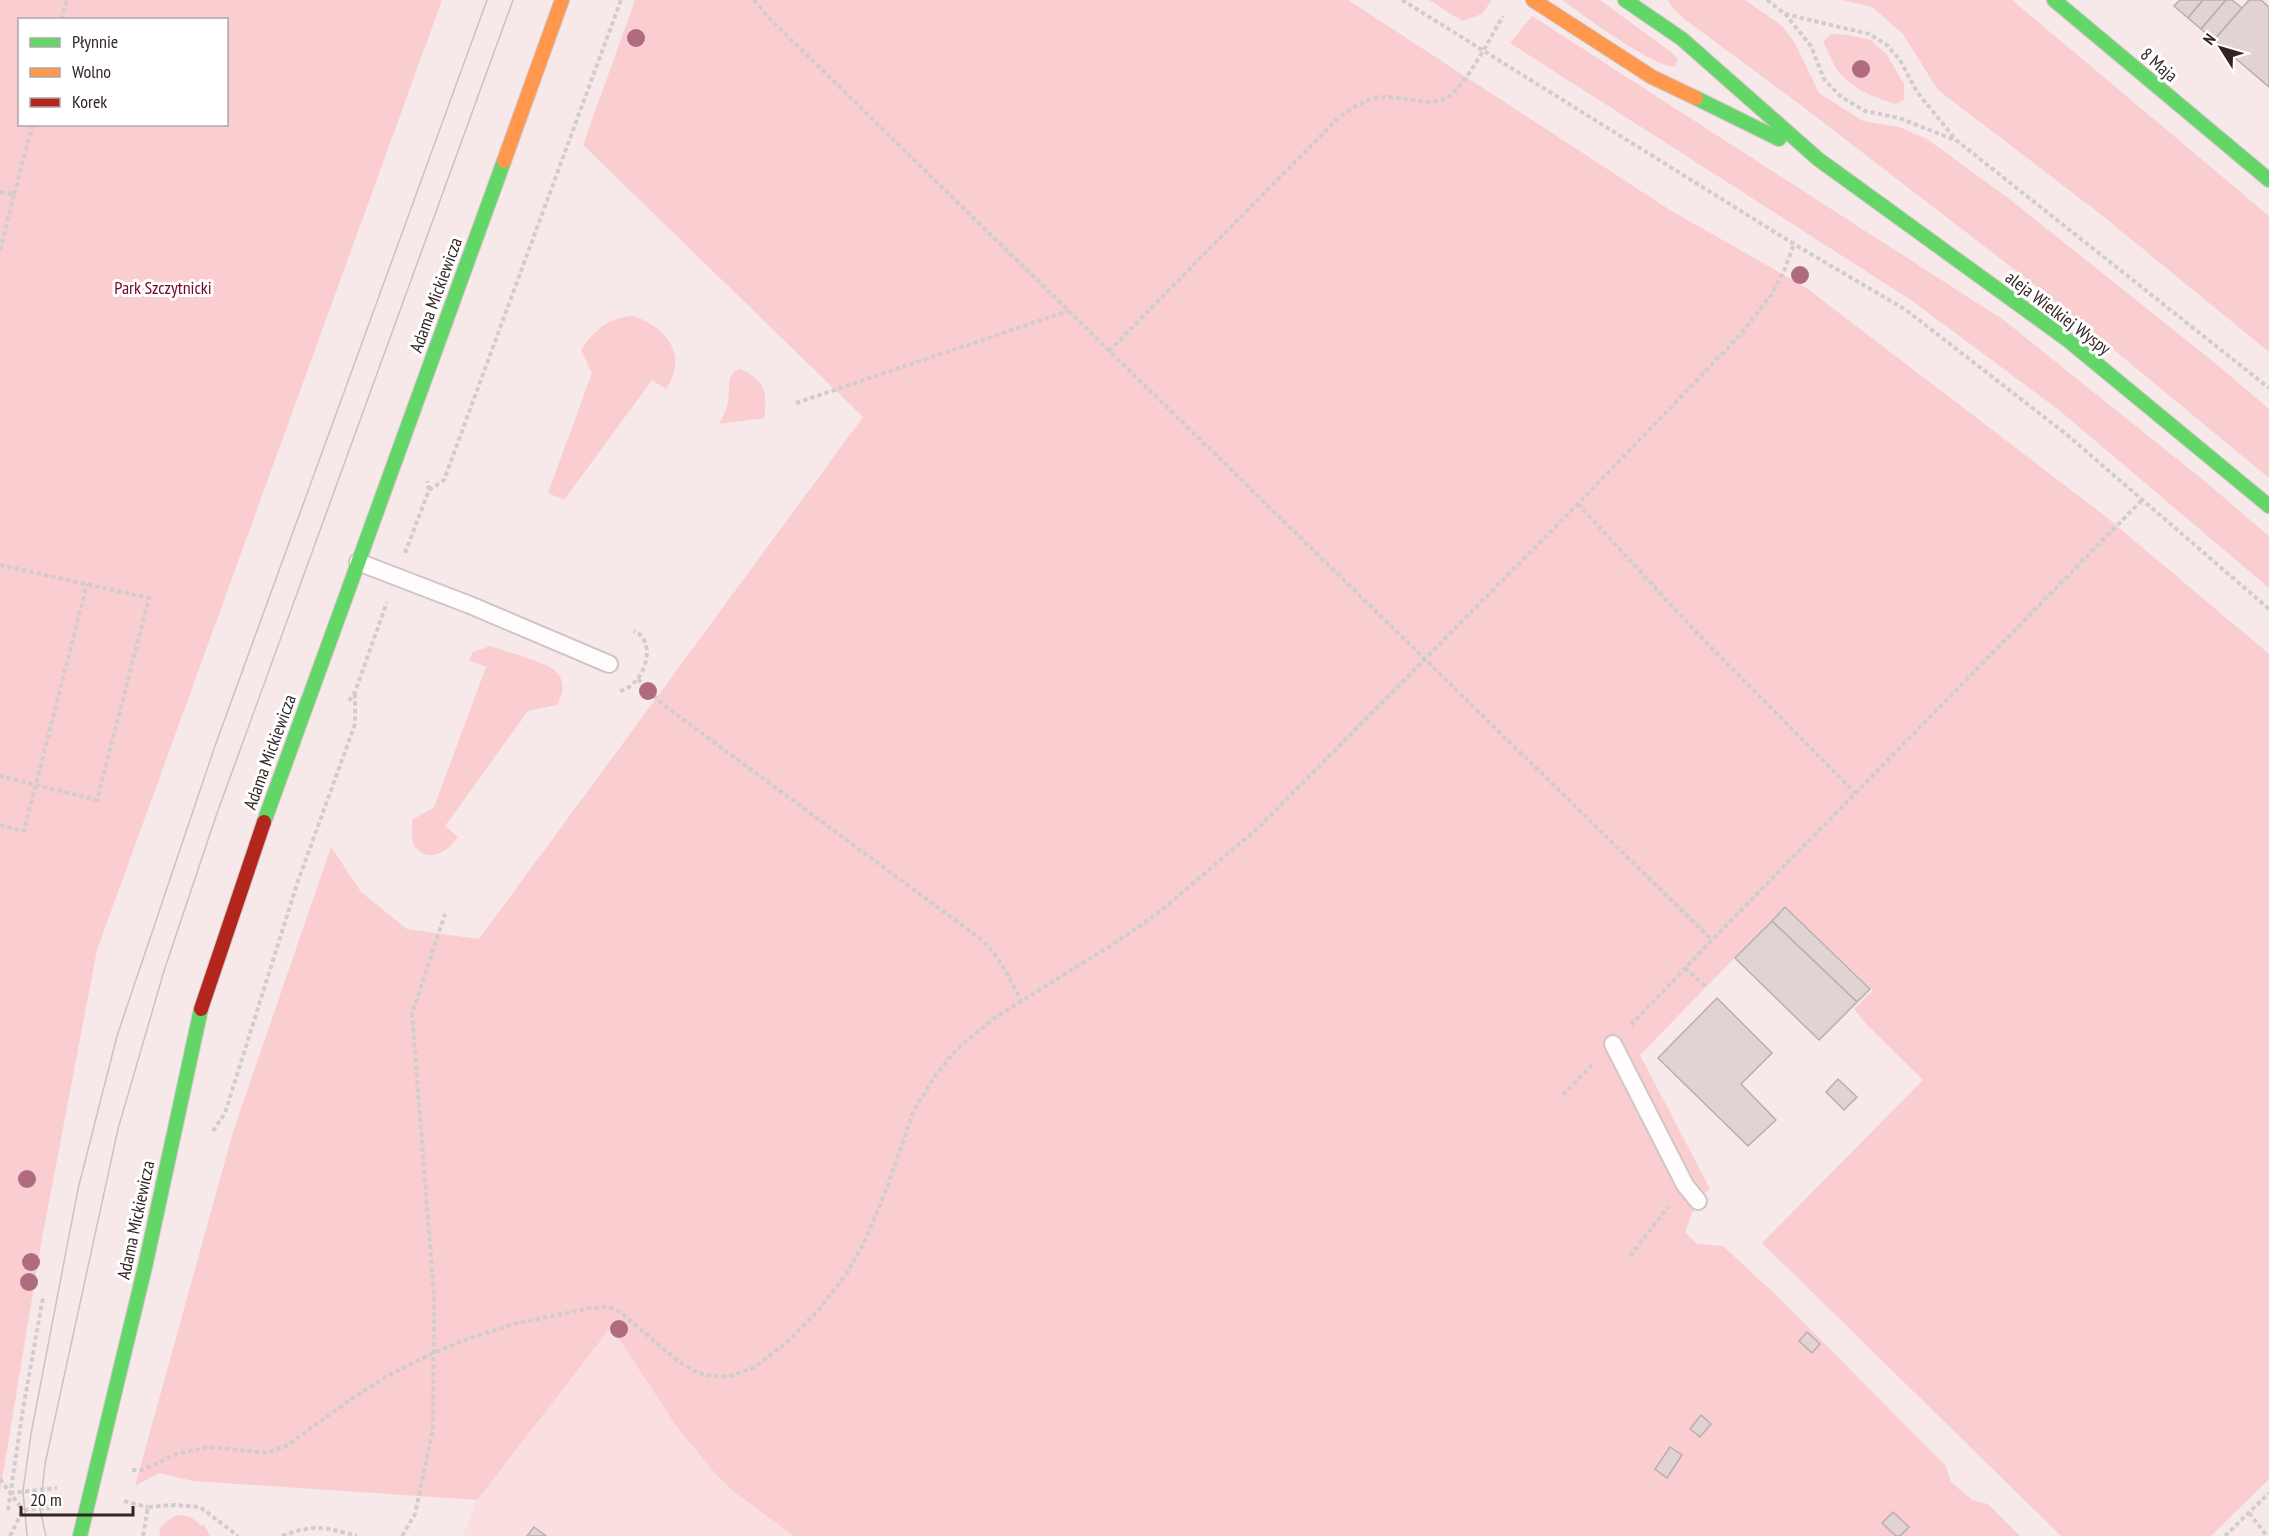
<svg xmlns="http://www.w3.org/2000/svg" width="2269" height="1536" font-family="'PT Sans Narrow',sans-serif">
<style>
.built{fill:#fbdee0}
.green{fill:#facdd0;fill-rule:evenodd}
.building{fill:#e1d2d3;stroke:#bbadae;stroke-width:1.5}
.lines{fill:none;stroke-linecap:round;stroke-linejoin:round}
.lane-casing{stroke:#d3c4c5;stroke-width:20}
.fast-casing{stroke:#d3c4c5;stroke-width:16}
.slow-casing{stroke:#d3c4c5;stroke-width:16}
.jam-casing{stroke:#d3c4c5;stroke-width:16}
.path{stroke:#d2cdcd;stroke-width:4;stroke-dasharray:4.5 3;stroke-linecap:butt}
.lane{stroke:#fefcfc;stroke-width:16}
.fast{stroke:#63d668;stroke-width:14}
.slow{stroke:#ff974d;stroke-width:14}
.jam{stroke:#b3261e;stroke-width:14}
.tram{stroke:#c7c3c3;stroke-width:1.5}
.tree{fill:#af6c7e}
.labels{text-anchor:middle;stroke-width:6;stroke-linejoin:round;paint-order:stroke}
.street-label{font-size:18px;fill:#342425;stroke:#fff}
.park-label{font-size:18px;fill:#740625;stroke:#fff}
</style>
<rect width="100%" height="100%" fill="#f7e9ea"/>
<path class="built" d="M611,1327L677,1427L719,1478L737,1494L794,1536H463L477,1500Z"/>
<g class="green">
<path d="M0,0H442L97,950L41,1244L0,1492ZM20,20H226V124H20Z"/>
<path d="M635,0H1348L1670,210L1805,287L2105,516L2269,654V1479L2211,1536H2061L1762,1243L1923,1080L1866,1024L1854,1009L1873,990L1785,906L1640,1055L1710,1189C1696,1197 1691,1218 1685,1232L1697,1244L1723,1246L1777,1296L1945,1465L1951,1482L1972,1500L1988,1504L2020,1536H794L737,1494L719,1478L677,1427L611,1327L477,1500L193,1481L159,1473L135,1486L233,1132L331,847L361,892L407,929L479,939L863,417L583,145Z"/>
<path d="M1429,0H1492L1482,14L1462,21Z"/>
<path d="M1562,0H1600L1671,52L1678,59L1675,66C1656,70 1581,13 1562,0Z"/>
<path d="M1668,0H1745L1782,26L1795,43L1819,93L1863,121L1899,127L1927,139L2008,198L2220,367L2269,409V478L2045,293L1802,106L1683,18L1672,7Z"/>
<path d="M1841,0H2012L2269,216V352L2099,213L1938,90L1903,34L1872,7Z"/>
<path d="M1532,16L2005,321L2202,479L2269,536V588L2059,410L1911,300L1510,43Z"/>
<path d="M1831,34L1849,35L1871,40L1887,55L1904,84V100L1895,104C1875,98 1852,89 1838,71C1832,63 1828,51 1823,42Z"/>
<path d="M633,316C667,327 689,356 666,389L652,380L564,500L548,493L592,373L581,350C594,331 608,317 633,316Z"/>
<path d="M741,369C765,380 768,393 764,418L719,424C723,417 727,409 728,401C731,387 724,374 741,369Z"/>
<path d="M490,646C504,651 546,662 554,670C566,680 564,693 557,705L528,711L445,826L458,837C449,850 431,863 417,849C410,842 412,828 412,820L434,807L486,667L469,660L473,652Z"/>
<path d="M177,1515C188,1515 193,1517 201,1526L204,1525L210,1536H161L159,1530C163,1523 169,1519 177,1515Z"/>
</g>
<g class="building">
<path d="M2180,0H2203L2188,18L2174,6Z"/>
<path d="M2203,0H2226L2201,29L2188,18Z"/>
<path d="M2226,0H2232L2242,8L2214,40L2201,29Z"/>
<path d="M2249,0H2261L2269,7V87L2214,40Z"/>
<path d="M1785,907L1870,989L1857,1002L1772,921Z"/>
<path d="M1772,921L1857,1002L1819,1040L1735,958Z"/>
<path d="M1717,998L1772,1053L1741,1084L1776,1120L1748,1146L1658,1058Z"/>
<path d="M1838,1079L1857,1097L1844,1110L1826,1092Z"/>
<path d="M1807,1332L1820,1344L1812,1353L1799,1341Z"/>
<path d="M1701,1415L1711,1424L1700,1437L1690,1429Z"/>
<path d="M1670,1447L1682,1455L1667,1478L1655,1469Z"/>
<path d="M1893,1512L1909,1527L1900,1536H1896L1882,1523Z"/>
<path d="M534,1527L546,1536H527Z"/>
</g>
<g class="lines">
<defs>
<g id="lane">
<path d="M358,562L470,605L609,664"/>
<path d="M1613,1044L1685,1185L1698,1201"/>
</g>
<g id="fast">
<path d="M1625,0L1682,39L1818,159L2069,341L2269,506"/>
<path d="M2054,0L2269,180"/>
<path d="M1696,98L1779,139"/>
<path d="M264,822L504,161"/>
<path d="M80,1536L145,1267L201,1009"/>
</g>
<g id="slow">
<path d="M1533,0L1652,77L1696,98"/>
<path d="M504,161L562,0"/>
</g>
<path id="jam" d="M201,1009L264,822"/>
</defs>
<use href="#lane" class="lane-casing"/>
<use href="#fast" class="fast-casing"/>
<use href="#slow" class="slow-casing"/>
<use href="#jam" class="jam-casing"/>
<g class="path">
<path d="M754,0L769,18L1712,940"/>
<path d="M1402,0L1794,244L1906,310L2066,434L2269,609"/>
<path d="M1767,0L1785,14L1811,46L1824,79L1840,96L1865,111L1899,118L1955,140"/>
<path d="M1785,14L1869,34L1887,45L1900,60L1917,92L1956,140L2269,388"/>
<path d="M61,20L67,0"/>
<path d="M0,192L14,194L0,251"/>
<path d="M14,194L33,124"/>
<path d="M1109,351L1337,119C1352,108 1366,97 1386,97C1405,96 1431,109 1449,96C1468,82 1490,38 1503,16"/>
<path d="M796,403L1068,311"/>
<path d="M429,490L444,480L621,0"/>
<path d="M1578,504L1696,632L1855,793"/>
<path d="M405,553L429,490L427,481"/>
<path d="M0,565L149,598L97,800L0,776"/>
<path d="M638,679L661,703L982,940C1000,957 1009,978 1021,1000"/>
<path d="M620,691C640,686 655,655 642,637C640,634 637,633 634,631"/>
<path d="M349,701L355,692L387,602"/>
<path d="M0,825L24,831L87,584"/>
<path d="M1685,968L1706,987"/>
<path d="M1631,1025L1712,940L2141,501"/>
<path d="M1563,1095L1592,1065"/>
<path d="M213,1131L225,1113L297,884L355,724V692"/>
<path d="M1630,1256L1668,1207"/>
<path d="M132,1470H143L176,1454L209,1447L268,1453L286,1446L354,1397L387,1376L433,1353L465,1340L513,1324L591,1308L608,1307L620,1312L678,1361L694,1371L705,1375L727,1377L753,1368L786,1343L822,1306L847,1273L864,1243L885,1193L914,1110L935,1076L956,1050L993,1019L1118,941L1157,914L1259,827L1578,504L1741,334L1771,295L1784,271L1794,244"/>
<path d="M0,1479L23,1510"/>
<path d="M10,1493L57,1488"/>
<path d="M124,1501L148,1507"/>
<path d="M8,1510L22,1415L43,1297"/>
<path d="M2249,1513L2267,1536"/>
<path d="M10,1536L23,1510L51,1508"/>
<path d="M143,1536L148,1507L175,1505L200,1507L238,1536"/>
<path d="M282,1536C313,1524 326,1527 357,1536"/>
<path d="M402,1536L415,1514L433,1429L434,1296L412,1014L445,914"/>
<path d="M2225,1536L2269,1493"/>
</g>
<use href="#lane" class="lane"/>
<use href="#fast" class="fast"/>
<use href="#slow" class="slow"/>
<use href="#jam" class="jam"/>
<g class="tram">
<path d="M27,1536L23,1491L31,1434L78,1189L117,1036L215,746L487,0"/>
<path d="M46,1536L40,1509L45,1464L118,1129L164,971L216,816L513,0"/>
</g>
</g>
<g class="tree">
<circle cx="636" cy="38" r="9"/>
<circle cx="1861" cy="69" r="9"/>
<circle cx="1800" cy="275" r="9"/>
<circle cx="648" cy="691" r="9"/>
<circle cx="27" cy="1179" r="9"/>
<circle cx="31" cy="1262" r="9"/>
<circle cx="29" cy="1282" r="9"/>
<circle cx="619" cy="1329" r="9"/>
</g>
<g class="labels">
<g class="street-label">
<text transform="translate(2159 65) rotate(40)" y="6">8 Maja</text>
<text transform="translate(436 295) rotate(-70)" y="6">Adama Mickiewicza</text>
<text transform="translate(2058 313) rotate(37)" y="6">aleja Wielkiej Wyspy</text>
<text transform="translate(270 752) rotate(-70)" y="6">Adama Mickiewicza</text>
<text transform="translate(136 1220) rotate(-78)" y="6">Adama Mickiewicza</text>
</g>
<g class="park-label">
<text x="163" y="294">Park Szczytnicki</text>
</g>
</g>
<rect x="18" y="18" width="210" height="108" fill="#ffffff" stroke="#aea7a8" stroke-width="1.5"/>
<rect x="30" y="38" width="30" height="9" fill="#63d668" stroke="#aea7a8" stroke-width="1.5"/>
<text x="72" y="48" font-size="18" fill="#342425">Płynnie</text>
<rect x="30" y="68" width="30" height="9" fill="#ff974d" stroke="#aea7a8" stroke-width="1.5"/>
<text x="72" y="78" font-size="18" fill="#342425">Wolno</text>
<rect x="30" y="98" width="30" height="9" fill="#b3261e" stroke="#aea7a8" stroke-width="1.5"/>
<text x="72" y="108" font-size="18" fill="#342425">Korek</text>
<g transform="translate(2221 48) rotate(307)" stroke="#ffffff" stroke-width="4.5" paint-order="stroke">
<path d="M0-4.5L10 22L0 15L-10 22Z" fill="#342425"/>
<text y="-9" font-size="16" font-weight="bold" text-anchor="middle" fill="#342425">N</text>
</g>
<path d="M21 1506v9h112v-9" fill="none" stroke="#342425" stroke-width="3"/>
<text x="30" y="1506" font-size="18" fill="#342425" stroke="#ffffff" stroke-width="4.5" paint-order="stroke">20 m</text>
</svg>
